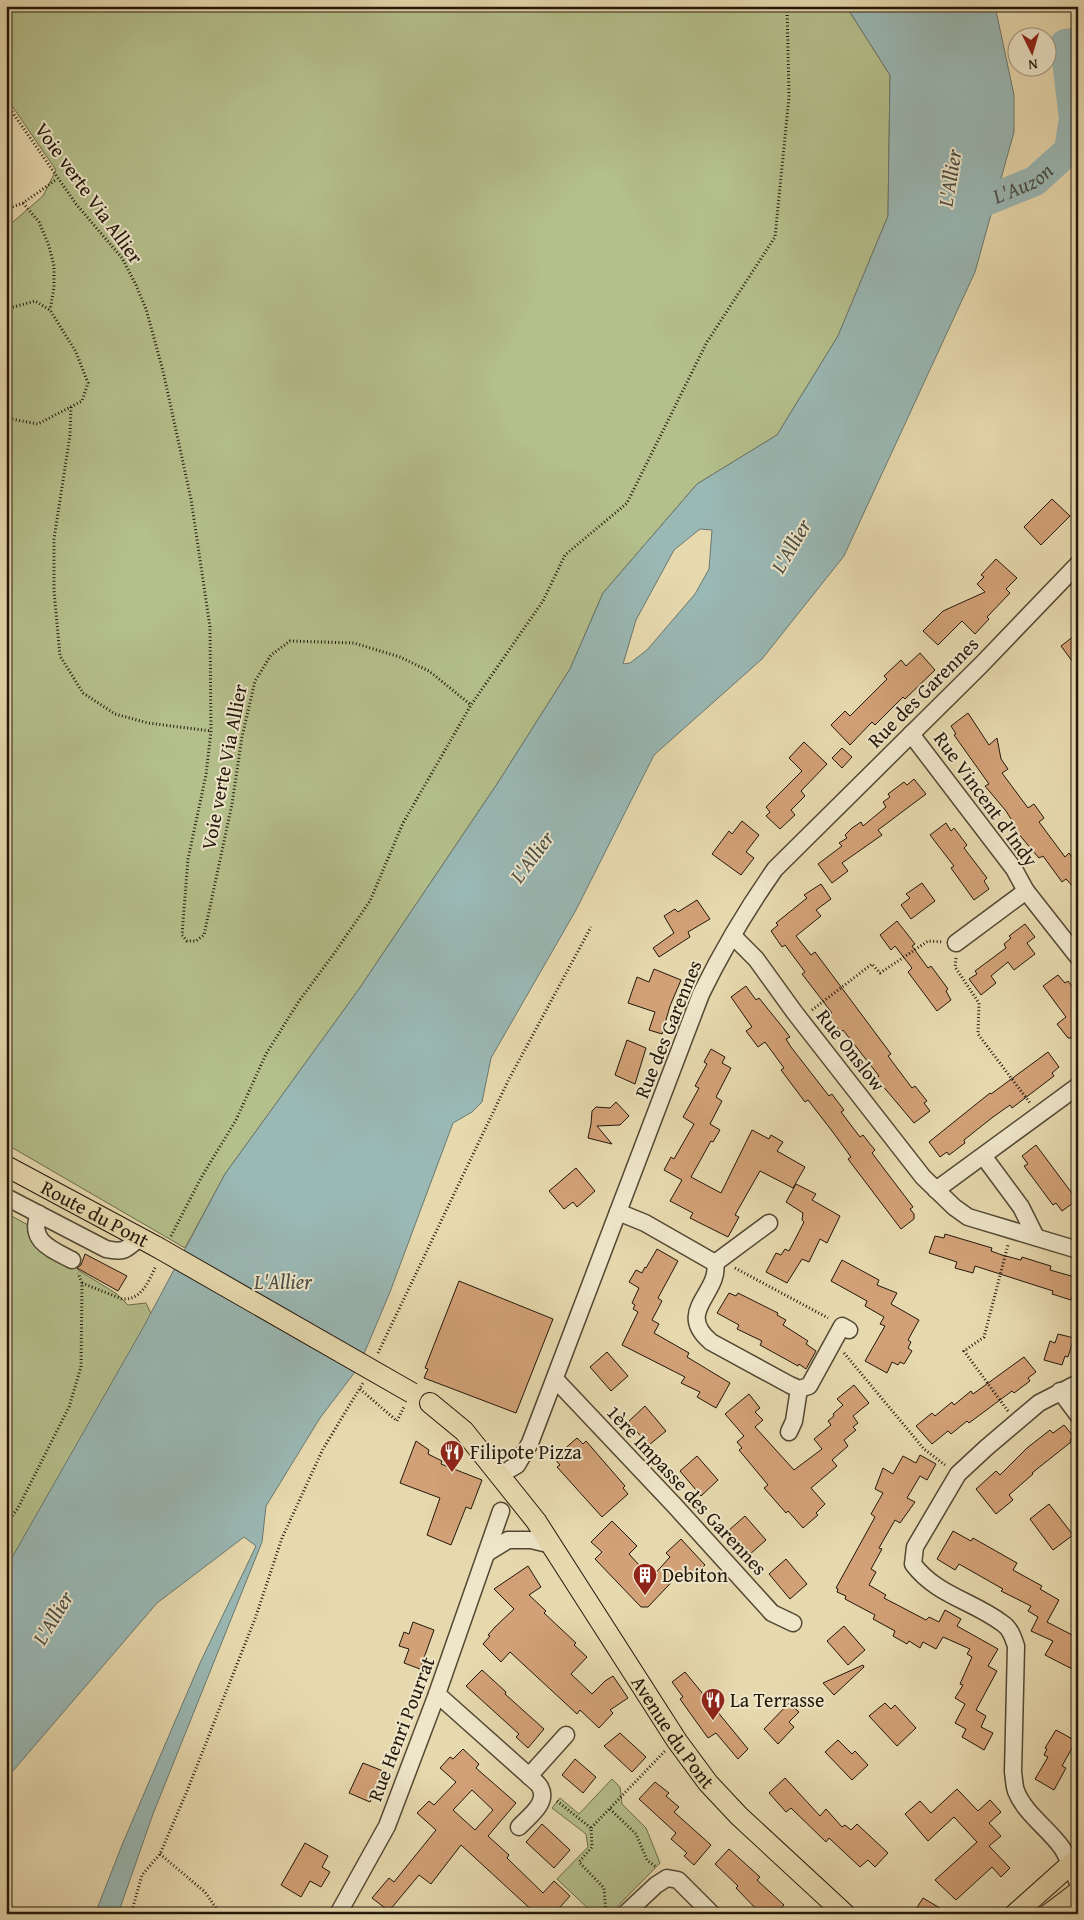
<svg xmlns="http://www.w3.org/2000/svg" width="1084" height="1920" font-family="'Gentium Book Plus',serif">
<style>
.green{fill:#b4bf8b;stroke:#6b6b4a}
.water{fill:#9ab8b4;stroke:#6a7870;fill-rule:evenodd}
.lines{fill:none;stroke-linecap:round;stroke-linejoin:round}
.river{stroke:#9ab8b4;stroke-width:30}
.building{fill:#d3a177;stroke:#22170a;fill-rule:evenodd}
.minor-casing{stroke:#534833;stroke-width:19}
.major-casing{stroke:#22170a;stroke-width:22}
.path{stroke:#22170a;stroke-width:3;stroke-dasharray:1 2.5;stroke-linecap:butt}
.minor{stroke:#efe6ca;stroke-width:16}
.major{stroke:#e7d9ae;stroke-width:20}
.major-bridge-casing{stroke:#22170a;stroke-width:22;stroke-linecap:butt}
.major-bridge{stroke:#e7d9ae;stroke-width:20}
.labels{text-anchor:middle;stroke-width:4;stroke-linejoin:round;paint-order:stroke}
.street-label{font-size:20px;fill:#22170a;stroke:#efe6ca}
.poi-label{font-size:20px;fill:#22170a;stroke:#efe6ca;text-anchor:start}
.water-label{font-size:21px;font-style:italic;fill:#4c4f46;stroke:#efe6ca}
</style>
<rect width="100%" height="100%" fill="#e7d9ae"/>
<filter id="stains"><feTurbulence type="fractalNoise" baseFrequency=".004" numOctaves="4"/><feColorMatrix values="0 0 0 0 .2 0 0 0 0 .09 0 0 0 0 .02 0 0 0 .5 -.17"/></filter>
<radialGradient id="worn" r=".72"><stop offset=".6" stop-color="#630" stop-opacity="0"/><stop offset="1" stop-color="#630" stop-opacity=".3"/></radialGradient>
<g class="green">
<path d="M6,6H846L890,75L888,216L838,336L777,435L697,484L603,593L570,669L499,781L359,989L225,1174L185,1248L6,1144V228L43,196L56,170L6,97Z"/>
<path d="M6,1213L41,1232L70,1256L78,1270L117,1294L128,1305L146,1303L154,1320L6,1607Z"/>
<path d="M612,1779L620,1787L622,1804L646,1828L660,1863L610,1914H594L557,1879L588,1847L586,1834L552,1808L560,1798L579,1814Z"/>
</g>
<path class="water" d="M846,6H995L1014,95V132L975,272L844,556L762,659L654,755L576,910L491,1058L482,1102L472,1112L453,1123L390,1292L358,1368L320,1418L266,1506L262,1542L153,1814L118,1914H95L122,1845L200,1663L256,1546L244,1537L157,1603L6,1779V1568L144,1326L225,1174L359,989L499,781L570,669L603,593L697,484L777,435L838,336L888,216L890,75ZM700,529L712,530L709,569L695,594L647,650L630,663L623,664L636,620L674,550Z"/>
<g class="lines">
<path class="river" id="s1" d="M958,212L1035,181L1069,150L1074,119L1065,44L1078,42"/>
</g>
<g class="building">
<path d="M1052,499L1070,516L1041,545L1024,527Z"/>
<path d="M996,559L1017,578L1006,589L1010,593L987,617L989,619L975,634L962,621L938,645L923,631L943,611L985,592L977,584L984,577L981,575Z"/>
<path d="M1078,633V669L1061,646Z"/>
<path d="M920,653L935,670L905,699L903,697L875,725L872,722L850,745L831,725L845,711L850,716L887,679L884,676L901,660L906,666Z"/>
<path d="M968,713L989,745L997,738L1001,759L1008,769L1002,773L1028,808L1034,804L1044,818L1039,822L1065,857L1069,853L1078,865V892L1066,879L1062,882L1043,856L1039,858L1027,844L1014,828L1016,827L1006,811L985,786L989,784L954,735L956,734L951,726Z"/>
<path d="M804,742L827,764L801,791L805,796L791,810L795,815L780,829L766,816L770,812L766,807L802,771L789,758Z"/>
<path d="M842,748L852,757L842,768L832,758Z"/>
<path d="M914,779L926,794L878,830L882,835L842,863L848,871L832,883L818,864L842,846L839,843L847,838L845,835L852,828L861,822L863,826L886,807L883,802L890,797L888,794L904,782L907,785Z"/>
<path d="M742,821L759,835L746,852L754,858L741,875L712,854L729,831L732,834Z"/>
<path d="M946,823L951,831L954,828L967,845L964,848L987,878L984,881L989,889L974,900L951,868L954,866L930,835Z"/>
<path d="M922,883L935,901L911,919L901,905L910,898L906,894Z"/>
<path d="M821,884L831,899L816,910L821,916L796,936L811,955L815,952L891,1054L888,1056L912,1088L915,1086L927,1101L924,1103L930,1111L914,1123L876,1078L879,1076L843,1030L841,1032L828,1016L832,1013L802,974L805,972L785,945L782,947L771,931L778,925L776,923L807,898L804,895Z"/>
<path d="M697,900L710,919L688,932L690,937L659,957L653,948L674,933L664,916L675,909L678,912Z"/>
<path d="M897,921L915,944L912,946L928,968L931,966L948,989L946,991L951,1000L937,1011L908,972L912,968L895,946L891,950L880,935Z"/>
<path d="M1025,924L1035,937L1027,943L1035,954L1014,970L1008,962L991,976L996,983L981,995L969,979L977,974L975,971L1006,948L1004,944L1011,938L1009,936Z"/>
<path d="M654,969L681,980L670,1006L662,1034L649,1030L655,1012L628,1003L637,977L649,982Z"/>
<path d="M1058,975L1065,983L1068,981L1078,994V1034L1073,1038H1068L1057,1024L1066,1017L1043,986Z"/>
<path d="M746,986L756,1000L759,998L784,1029L790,1037L786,1039L791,1047L829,1096L832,1094L837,1101L844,1110L841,1112L860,1137L863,1135L870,1144L875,1150L872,1153L913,1207L910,1209L914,1214V1219L901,1229L848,1159L851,1157L832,1131L808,1100L805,1102L781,1070L784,1068L765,1042L758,1047L746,1031L752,1027L731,997Z"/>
<path d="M627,1040L646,1048L635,1084L615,1075Z"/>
<path d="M711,1049L725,1057L722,1063L731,1068L716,1097L722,1101L710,1124L720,1130L713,1142L711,1141L691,1177L721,1193L752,1130L769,1139L771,1135L783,1142L777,1151L805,1167L793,1188L760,1171L735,1215L739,1217L728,1237L690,1218L693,1213L670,1201L682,1180L664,1170L671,1157L674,1159L694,1124L683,1117L699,1088L695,1086L707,1064L704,1062Z"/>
<path d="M1048,1052L1059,1067L1052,1073L1054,1076L1012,1108L1010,1105L993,1117L964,1140L965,1143L949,1155L947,1152L940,1157L929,1142L990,1093L991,1094Z"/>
<path d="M616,1102L629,1116L620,1125L597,1126L612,1144L588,1138L591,1124L592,1111L596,1107L610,1108Z"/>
<path d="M1036,1145L1077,1200L1062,1211L1056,1203L1053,1205L1024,1166L1028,1164L1022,1156Z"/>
<path d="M576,1168L595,1191L577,1207L573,1202L564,1209L549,1191Z"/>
<path d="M796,1184L816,1194L812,1200L840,1216L827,1243L820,1239L809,1262L802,1259L787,1283L766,1272L776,1253L781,1255L785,1249L789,1251L804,1222L802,1220L803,1213L786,1202Z"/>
<path d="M945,1234L992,1248L991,1251L1002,1255L1021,1260L1022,1257L1041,1263L1051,1266L1050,1270L1078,1278V1296L1073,1294L1071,1300L1052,1294L1053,1291L975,1266L973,1273L955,1268L957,1262L929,1253L935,1236L944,1238Z"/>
<path d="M657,1249L678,1261L658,1298L662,1301L652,1320L659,1324L654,1333L689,1353L687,1357L730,1383L716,1408L697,1397L700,1392L681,1383L685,1377L622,1345L638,1312L633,1309L635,1305L632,1303L639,1288L629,1282L636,1270L642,1273L645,1267L646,1268Z"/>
<path d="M85,1254L127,1276L118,1291L77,1268L81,1265Z"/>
<path d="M842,1260L879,1280L877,1285L897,1293L891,1304L919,1320L908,1340L911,1342L908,1348L912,1351L904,1364L900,1362L898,1365L892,1362L887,1373L865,1361L885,1326L880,1324L884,1317L865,1306L867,1301L831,1281Z"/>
<path d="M459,1281L553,1319L516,1413L424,1378L428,1369L425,1368Z"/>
<path d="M729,1293L736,1296L738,1293L778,1313L777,1315L786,1320L783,1325L808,1341L806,1344L816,1351L806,1369L799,1364L798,1366L760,1345L762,1341L737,1329L739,1325L717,1313Z"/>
<path d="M1058,1334L1074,1338L1068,1357L1065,1356L1062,1365L1044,1360L1050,1341L1055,1343Z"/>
<path d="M607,1352L628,1376L611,1391L590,1367Z"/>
<path d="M1024,1357L1036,1372L1028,1378L1030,1381L1014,1393L1012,1391L969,1423L967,1421L951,1434L948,1431L932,1444L916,1426L932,1413L935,1416L952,1402L954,1405L971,1391L973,1394Z"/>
<path d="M854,1385L869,1403L853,1416L858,1423L853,1427L856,1430L844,1440L848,1446L832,1460L837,1466L811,1488L825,1504L816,1513L818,1515L803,1528L788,1511L786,1513L764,1488L768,1485L739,1450L742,1448L737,1442L744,1436L725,1414L749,1394L760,1408L755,1412L763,1420L755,1427L794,1470L822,1449L814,1439L831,1425L828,1421L834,1416L833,1414L843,1405L837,1399Z"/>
<path d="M645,1406L666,1431L649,1445L628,1422Z"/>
<path d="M1064,1425L1074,1437L1070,1440L1071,1442L1032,1473L1033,1474L1009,1495L1013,1500L996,1514L976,1489L996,1471L1000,1475L1027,1448L1050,1430L1053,1433Z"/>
<path d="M577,1438L583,1444L586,1441L625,1486L623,1488L628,1494L602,1517L557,1467L560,1465L554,1458Z"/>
<path d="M416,1441L429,1450L428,1454L442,1461L441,1464L482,1480L471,1509L466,1507L451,1545L427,1535L440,1498L400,1483Z"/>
<path d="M920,1455L936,1464L927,1480L920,1476L907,1498L915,1502L900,1523L895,1520L879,1548L882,1549L871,1569L876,1572L869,1585L886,1595L884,1598L926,1620L929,1617L939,1622L945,1610L961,1619L957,1626L998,1649L988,1666L997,1671L976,1710L986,1716L981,1727L993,1733L984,1750L962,1737L966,1729L955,1723L965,1704L955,1698L963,1685L960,1684L972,1657L967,1654L970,1649L943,1637L936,1649L923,1642L920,1648L909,1641L907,1644L893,1636L895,1631L873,1619L875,1615L845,1599L846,1596L837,1592L838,1589L836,1588L875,1517L871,1514L883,1493L875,1489L883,1468L893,1474L903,1456L916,1463Z"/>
<path d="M697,1456L718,1480L701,1496L680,1471Z"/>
<path d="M1049,1504L1073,1535L1053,1550L1030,1519Z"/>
<path d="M745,1516L766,1540L749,1555L728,1531Z"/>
<path d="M612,1521L637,1546L629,1554L651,1578L670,1557L666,1553L681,1539L705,1565L690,1580L682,1571L648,1607H641L595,1559L602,1552L591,1542Z"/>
<path d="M953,1531L971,1541L973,1538L1017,1563L1013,1570L1042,1586L1040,1589L1059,1600L1047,1622L1078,1638V1672L1045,1655L1053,1641L1031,1631L1038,1617L1028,1611L1031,1606L1001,1591L1003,1589L959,1564L955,1570L937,1559Z"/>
<path d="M786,1559L807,1584L790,1599L769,1574Z"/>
<path d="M528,1566L541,1587L529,1595L546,1611L544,1613L576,1643L574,1645L587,1657L571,1674L592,1694L605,1681L613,1676L628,1698L610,1710L613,1713L599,1728L580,1710L577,1714L510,1652L501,1662L483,1644L490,1636L488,1635L495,1627L514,1609L494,1589Z"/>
<path d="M413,1622L434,1630L420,1669L404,1663L409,1649L399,1646L404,1632L409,1634Z"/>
<path d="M844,1626L865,1650L848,1665L827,1641Z"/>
<path d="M863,1665L864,1667L834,1695L823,1683Z"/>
<path d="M482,1670L506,1692L505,1694L544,1729L528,1748L516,1737L519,1734L466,1686Z"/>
<path d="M685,1672L748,1749L738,1759L716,1733L708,1738L680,1699L683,1697L672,1682Z"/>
<path d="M789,1703L799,1712L789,1722L794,1727L778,1744L764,1729Z"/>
<path d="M885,1703L891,1709L895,1705L916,1728L897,1746L869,1716Z"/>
<path d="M1056,1730L1076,1741L1062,1766L1066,1768L1054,1790L1035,1779L1048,1757L1044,1755L1047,1749L1045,1748Z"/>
<path d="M620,1733L646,1757L632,1772L604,1746Z"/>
<path d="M838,1740L852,1754L855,1751L868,1765L852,1780L825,1752Z"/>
<path d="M463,1749L479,1764L476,1768L516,1803L488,1836L509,1855L507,1858L543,1893L554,1881L570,1896L554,1914H536L461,1845L431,1884L419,1875L389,1911L372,1898L389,1878L394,1882L436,1830L417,1813L429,1801L434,1805L456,1782L440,1768L450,1757L453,1759ZM472,1790L493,1810L475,1830L453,1810Z"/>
<path d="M575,1759L596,1777L583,1793L562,1775Z"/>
<path d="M363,1763L383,1771L370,1802L349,1793Z"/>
<path d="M785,1778L820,1816L826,1809L842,1827L845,1825L851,1830L857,1824L888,1853L875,1867L868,1860L860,1867L829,1838L826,1842L791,1808L786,1812L769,1793Z"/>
<path d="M655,1782L669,1793L666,1796L679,1807L674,1812L711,1845L694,1865L684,1856L687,1853L671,1839L676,1833L639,1799Z"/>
<path d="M957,1789L978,1811L990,1800L1001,1812L989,1823L1001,1836L989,1846L1010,1868L1001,1877L992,1867L956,1900L935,1880L977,1842L954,1817L928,1841L905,1814L920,1801L931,1813Z"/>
<path d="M542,1824L570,1850L554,1868L526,1842Z"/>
<path d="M305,1843L328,1856L322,1867L330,1872L321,1887L310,1881L301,1897L281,1885Z"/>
<path d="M729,1849L760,1877L757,1880L784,1905L775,1914H761L736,1888L738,1886L715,1864Z"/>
<path d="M923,1898L950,1914H913Z"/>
</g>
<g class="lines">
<defs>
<g id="minor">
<path d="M911,734L1014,869L1026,891L1078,957"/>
<path d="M733,936L756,959L795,1013L923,1177L954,1207L968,1217L1078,1250"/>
<path d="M956,943L1026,891"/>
<path d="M984,1157L1021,1207L1036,1237"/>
<path d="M936,1190L1078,1086"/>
<path d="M6,1197L106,1249C123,1253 126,1250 138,1239"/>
<path d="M618,1212L645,1223L715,1263C721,1293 674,1311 711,1342L790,1385L799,1389L809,1386L842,1326L849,1330"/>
<path d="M39,1214C28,1241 51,1249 72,1260"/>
<path d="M715,1263L769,1223"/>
<path d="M555,1379L675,1506L772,1613L793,1623"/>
<path d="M1078,1383L1039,1403L986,1448L958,1474L915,1547L913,1564C936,1595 973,1601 1002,1623C1010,1628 1013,1637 1016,1646L1013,1772C1014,1778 1014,1785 1016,1791C1025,1814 1048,1828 1062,1848C1069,1859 1073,1871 1078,1883"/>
<path d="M1060,1391L1078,1415"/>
<path d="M789,1432L794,1421L799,1389"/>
<path d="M510,1469L517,1465L530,1443L701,994C722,951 747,909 775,869L981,665L1078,564"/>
<path d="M487,1553L508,1540H531L552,1545"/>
<path d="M437,1694L529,1776L566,1735"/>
<path d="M519,1827C528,1817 549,1803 540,1787C538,1783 532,1779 529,1776"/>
<path d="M338,1914L387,1826L437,1694L501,1511"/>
<path d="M625,1914L656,1885L667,1878L678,1880L712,1914"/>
</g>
<g id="major">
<path id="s2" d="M6,1166L157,1247"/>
<path id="s3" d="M430,1403L464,1431L536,1521L677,1741L708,1783L739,1816L845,1914"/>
<path d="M1015,1914L1071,1864L1078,1861"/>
<path d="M1049,1914L1078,1892"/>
</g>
</defs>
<use href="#minor" class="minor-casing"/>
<use href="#major" class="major-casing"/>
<g class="path">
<path d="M6,103L76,204L122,258L136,285L146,309L163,371L191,499L210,627L211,731L206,775L188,859L182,935L187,941H196L204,935L232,804L242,737L255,681L271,655L290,641L354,643L400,657L429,671L471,705"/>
<path d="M23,203L39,222L49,246L54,266V288L50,310"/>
<path d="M6,209L23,203L57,179"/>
<path d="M6,309L35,301L50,310L76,352L88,383L82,401L38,424L6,418"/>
<path d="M71,407L70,435L54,539V591L60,656L83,693L115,714L148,723L211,731"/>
<path d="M956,958L955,967L979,1003L978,1034L1030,1103"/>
<path d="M812,1010L872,964L880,973L928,941L943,942"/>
<path d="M171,1236L201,1178L236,1120L266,1054L299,1001L333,955L370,901L403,823L471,705L543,601L565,555L627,503L707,342L775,237L789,97L787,6"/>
<path d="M735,1268L828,1318"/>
<path d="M82,1283L122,1299C142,1300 148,1282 156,1266"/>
<path d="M378,1353L509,1079L591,927"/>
<path d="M844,1353L924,1449L945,1465"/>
<path d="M360,1389L397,1421L404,1407"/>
<path d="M1008,1411L964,1351L984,1337L1008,1245"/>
<path d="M6,1524L18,1508L69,1407L81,1367L82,1283L78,1273"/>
<path d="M557,1801L591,1828"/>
<path d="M610,1809L636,1834L647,1860L656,1867"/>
<path d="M160,1854L205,1892L220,1914"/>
<path d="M131,1914L142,1875L160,1854L187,1791L256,1616L282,1538L323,1449L363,1383"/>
<path d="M606,1914L604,1888L579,1862L592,1847L591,1828L665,1751"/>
<path d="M992,1914L997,1908"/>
</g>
<use href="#minor" class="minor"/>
<use href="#major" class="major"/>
<defs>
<path id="major-bridge" d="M157,1247L412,1393"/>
</defs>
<use href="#major-bridge" class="major-bridge-casing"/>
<use href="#major-bridge" class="major-bridge"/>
</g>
<defs>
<symbol id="restaurant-pin" viewBox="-11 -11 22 30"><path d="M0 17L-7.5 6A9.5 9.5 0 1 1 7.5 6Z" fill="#8f2418" stroke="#efe6ca"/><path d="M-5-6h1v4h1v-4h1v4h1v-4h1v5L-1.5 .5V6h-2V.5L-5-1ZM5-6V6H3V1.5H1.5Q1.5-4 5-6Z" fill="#fff"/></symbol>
<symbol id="building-pin" viewBox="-11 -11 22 30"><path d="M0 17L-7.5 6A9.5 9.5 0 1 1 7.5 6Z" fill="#8f2418" stroke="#efe6ca"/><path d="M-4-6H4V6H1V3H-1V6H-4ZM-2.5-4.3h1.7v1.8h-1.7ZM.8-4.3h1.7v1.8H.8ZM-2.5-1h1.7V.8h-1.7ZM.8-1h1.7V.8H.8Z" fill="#fff"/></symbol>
</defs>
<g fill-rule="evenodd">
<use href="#restaurant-pin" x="438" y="1438" width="28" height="38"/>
<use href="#building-pin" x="631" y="1561" width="28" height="38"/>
<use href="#restaurant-pin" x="699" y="1686" width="28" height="38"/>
</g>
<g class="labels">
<g class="street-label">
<text transform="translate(89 193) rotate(54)" y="7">Voie verte Via Allier</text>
<text transform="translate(923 692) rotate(-45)" y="7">Rue des Garennes</text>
<text transform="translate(224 767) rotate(-79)" y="7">Voie verte Via Allier</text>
<text transform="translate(986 799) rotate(54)" y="7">Rue Vincent d'Indy</text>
<text transform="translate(668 1029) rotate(-68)" y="7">Rue des Garennes</text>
<text transform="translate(851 1050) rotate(52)" y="7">Rue Onslow</text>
<text dy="7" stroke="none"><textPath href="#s2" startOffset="101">Route du Pont</textPath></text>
<text transform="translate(687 1490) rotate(47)" y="7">1ère Impasse des Garennes</text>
<text transform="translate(401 1729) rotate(-69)" y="7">Rue Henri Pourrat</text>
<text dy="7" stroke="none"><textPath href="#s3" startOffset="411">Avenue du Pont</textPath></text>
</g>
<g class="poi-label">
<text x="470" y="1459">Filipote Pizza</text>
<text x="662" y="1582">Debiton</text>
<text x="730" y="1707">La Terrasse</text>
</g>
<g class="water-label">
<text transform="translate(950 178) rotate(-81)" y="7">L'Allier</text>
<text dy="7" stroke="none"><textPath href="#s1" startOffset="71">L'Auzon</textPath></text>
<text transform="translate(791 546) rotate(-60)" y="7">L'Allier</text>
<text transform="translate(532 857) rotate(-53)" y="7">L'Allier</text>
<text x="283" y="1289">L'Allier</text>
<text transform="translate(53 1618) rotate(-59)" y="7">L'Allier</text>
</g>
</g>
<rect width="1084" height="1920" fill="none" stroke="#e7d9ae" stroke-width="25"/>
<rect x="8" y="8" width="1069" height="1905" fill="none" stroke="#22170a" stroke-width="2.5"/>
<rect x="12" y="12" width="1059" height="1895" fill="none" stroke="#22170a"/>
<g transform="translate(1032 52) rotate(175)"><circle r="24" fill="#efe6ca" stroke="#9d937d"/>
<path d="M0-4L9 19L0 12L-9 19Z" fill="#8f2418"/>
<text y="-8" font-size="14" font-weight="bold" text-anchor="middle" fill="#22170a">N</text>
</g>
<rect width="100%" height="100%" filter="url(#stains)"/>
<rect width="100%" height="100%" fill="url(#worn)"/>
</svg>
